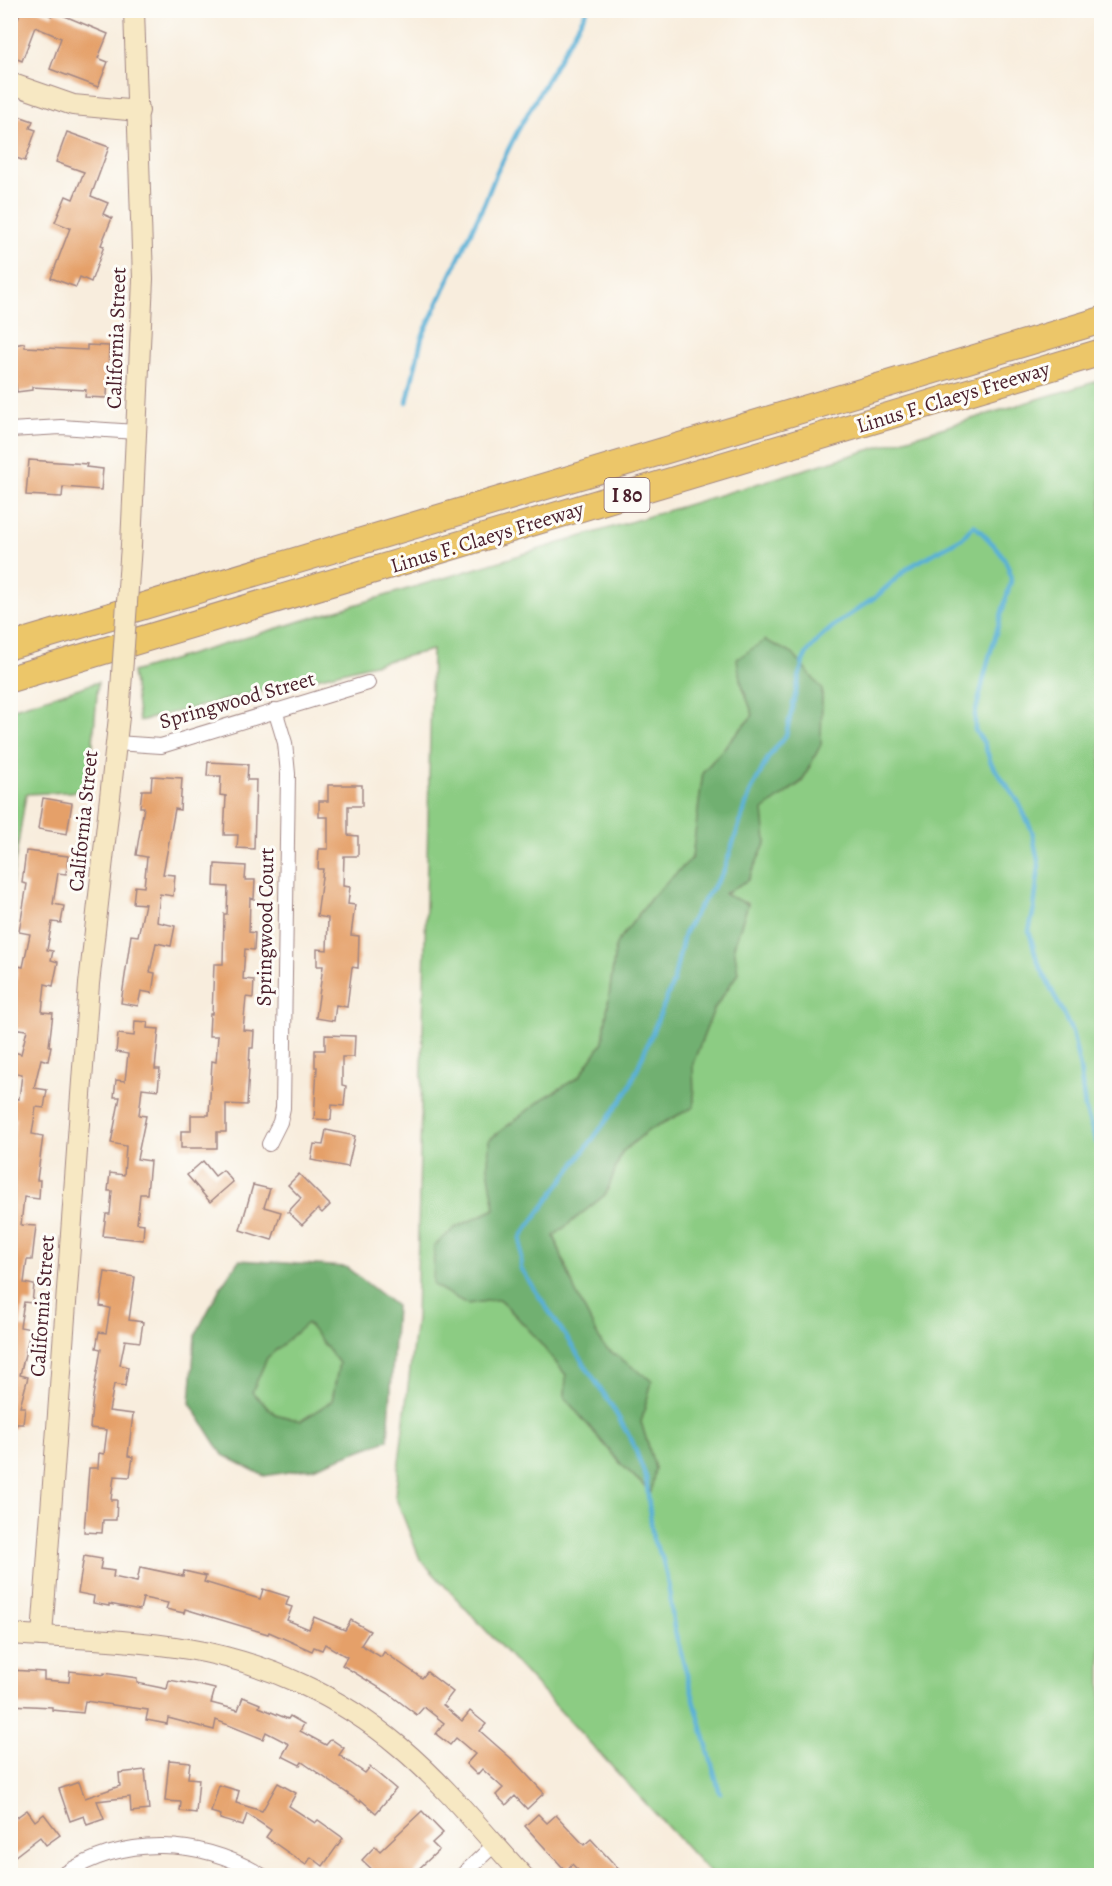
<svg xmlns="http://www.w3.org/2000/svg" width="1112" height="1886" font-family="Alegreya,serif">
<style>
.green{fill:#8ccc83;stroke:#6b7657;stroke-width:1.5;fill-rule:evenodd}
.forest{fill:#71b071;stroke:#5e684e;stroke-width:1.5;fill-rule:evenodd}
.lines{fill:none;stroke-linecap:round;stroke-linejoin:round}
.stream{stroke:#59b0d6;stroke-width:4.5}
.building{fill:#e5a069}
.street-casing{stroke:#a18684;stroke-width:16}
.secondary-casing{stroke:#a18684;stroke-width:22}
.highway-casing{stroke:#a18684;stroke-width:28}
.street{stroke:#fff;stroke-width:14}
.secondary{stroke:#f7e8c3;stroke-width:20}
.highway{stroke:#ecc669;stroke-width:26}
.secondary-bridge-casing{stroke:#a18684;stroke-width:22;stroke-linecap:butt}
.secondary-bridge{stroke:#f7e8c3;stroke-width:20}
.labels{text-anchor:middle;stroke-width:6;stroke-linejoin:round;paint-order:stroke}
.shield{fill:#fdfcf7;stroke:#806168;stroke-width:1.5}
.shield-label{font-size:20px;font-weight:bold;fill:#4a1f2b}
.street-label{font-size:21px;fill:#4a1f2b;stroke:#fdfcf7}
</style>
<rect width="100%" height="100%" fill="#fdfcf7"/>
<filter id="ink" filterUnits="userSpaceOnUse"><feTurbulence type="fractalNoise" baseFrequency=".0167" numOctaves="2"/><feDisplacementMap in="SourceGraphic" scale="12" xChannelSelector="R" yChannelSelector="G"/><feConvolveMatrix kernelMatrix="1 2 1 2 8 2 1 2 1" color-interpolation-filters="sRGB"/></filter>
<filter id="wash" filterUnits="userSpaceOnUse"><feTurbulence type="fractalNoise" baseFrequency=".008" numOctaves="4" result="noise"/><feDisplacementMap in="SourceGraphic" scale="24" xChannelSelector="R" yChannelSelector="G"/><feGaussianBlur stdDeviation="1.35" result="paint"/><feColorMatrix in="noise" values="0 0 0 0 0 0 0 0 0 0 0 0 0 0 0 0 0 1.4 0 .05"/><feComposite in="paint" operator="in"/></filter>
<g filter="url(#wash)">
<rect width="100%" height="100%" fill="#f8eddd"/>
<g class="green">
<path d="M1101,380V1875H712L420,1559L395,1496L416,1319L432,650L139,721L132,672ZM740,679L822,689L821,744L802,782L762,810L766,842L748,880L723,895L748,904L734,946L738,973L714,1009L693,1063L694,1107L649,1130L622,1152L606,1194L554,1235L575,1291L603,1346L652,1381L641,1422L655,1468L650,1492L622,1465L565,1398L566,1375L531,1332L499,1299L467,1304L455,1228L495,1209L489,1140L544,1098L579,1077L603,1042L616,944L652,897L692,858L703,772L753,715Z"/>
<path d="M98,682L89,791L26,794L11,888V709Z"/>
<path d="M307,1322L339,1363L332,1401L301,1421L275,1414L252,1392L267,1358Z"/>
</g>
<g class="forest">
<path d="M765,640L793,654L822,689L821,744L802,781L763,810L766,842L748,880L724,894L748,904L734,946L738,973L714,1009L693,1063L694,1107L649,1130L622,1152L606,1194L554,1236L575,1291L603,1346L652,1381L641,1422L655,1468L651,1492L622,1465L565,1398L566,1375L531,1332L500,1299L467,1304L433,1285L434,1246L455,1228L495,1209L488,1168L489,1140L544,1098L579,1077L603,1042L616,944L652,897L692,858L703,772L753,715L740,679L737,659Z"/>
<path d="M239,1260L346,1267L396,1306L388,1440L313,1468L264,1476L223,1455L190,1403L195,1336L220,1288ZM307,1323L339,1363L332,1401L301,1421L275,1414L252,1392L267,1358Z"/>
</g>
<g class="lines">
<g class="stream">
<path d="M407,402L422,337L484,204L497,172L517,132L587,10"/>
<path d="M720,1793L674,1628L668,1582L662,1557L653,1540L646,1477L632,1441L610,1403L521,1269V1237L628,1091L673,983L684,934L699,907L723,873L750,793L768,758L786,735L803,661L807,653L819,639L835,625L877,596L909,567L962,538L974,525C991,542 1010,557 1011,581L988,661L975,715V730L984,743L991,763L1018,801L1032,831L1039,866L1034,909L1029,931L1037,960L1072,1032L1080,1068L1085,1108L1096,1142"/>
</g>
</g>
<g id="blocks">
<g class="building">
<path d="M21,10H37L52,16L53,11L108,34L98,58L108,62L98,87L50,69L61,38L35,27L22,61L10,56V18L17,21Z"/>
<path d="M10,113L33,121L30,128L36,130L25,161L10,156Z"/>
<path d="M67,132L109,147L91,196L108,203L103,214L112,218L101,245L104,246L91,282L80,277L76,287L51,278L70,228L55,222L66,196L73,199L84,172L56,162Z"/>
<path d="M24,343L25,347L87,350V345L109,346L107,398L85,397L86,390L32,387V390L17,392L14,375H10V346Z"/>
<path d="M29,460L87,464L86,467L103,469L101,490L63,487L62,497L26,495Z"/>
<path d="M208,762L248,764L247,780H256L254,849L237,848L238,835H224L226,796L220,795L221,776H207Z"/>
<path d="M152,776L182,778L180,810L175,809L163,874L175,875L173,896L160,894L157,922L175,926L171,946L156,943L150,972L155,973L152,993L141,991L138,1006L121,1003L131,935L138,936L145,904L133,903L135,886L144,887L147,857L136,855L144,807H140L142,790H151Z"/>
<path d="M328,785H362V806H348V835L358,836V856H344L343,886L350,887L348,904L355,905L351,935L359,936L358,968L352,967L347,1007L336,1005L334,1021L316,1018L323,966H317V949L327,950L328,918L317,916L323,869H318L319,849H328V817H319V801H328Z"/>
<path d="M43,798L72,803L67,834L38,829Z"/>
<path d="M26,851L68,856L66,874L58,873L53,904L64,906L61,923L52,922L47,950L53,951L51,960L58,962L53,986L45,984L42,1012L53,1013L49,1046H51L48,1061L41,1059L34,1088L47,1090L44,1108L36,1107L32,1134L43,1136L37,1180H40L39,1199L24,1197L21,1225L36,1226L32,1260H27L24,1283L34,1285L32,1303L24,1302L20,1327L31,1329L20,1375L28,1377L20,1407H25L23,1424H16L15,1428H10V1157L16,1118H10V1097L19,1099L22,1074L10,1072V1051L21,1054L27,1030L10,1028V1024L18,966L23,967L30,934L19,932L27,884L22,883Z"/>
<path d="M215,864L246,866L245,880H255L254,899L250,898L249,932L255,933L254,950L245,949L243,979L254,980L253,998L246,997L243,1030L254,1031L253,1048H250L247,1105L226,1104V1132H217V1148H181V1131H191V1115H209L212,1061L216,1062L218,1036H209L210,1014H212L214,964H223L224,914H227L228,887L214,886Z"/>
<path d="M135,1021L148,1022L147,1028L159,1029L155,1069H160L158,1090L142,1088L139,1115L146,1116L137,1159L150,1161L147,1194H140L137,1223L144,1224L143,1240L103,1236L106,1214H110L112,1191H108L110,1173L124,1175L126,1146L111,1143L120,1097H114L116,1080L125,1081L128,1054L116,1052L118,1034L134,1036Z"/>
<path d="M325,1035L355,1036L354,1057H342V1085L346,1086L344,1106L332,1105L331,1120L314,1119L317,1067H315V1050H325Z"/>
<path d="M326,1130L355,1136L348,1167L311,1160L314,1144L323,1145Z"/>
<path d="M203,1161L215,1176L223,1170L233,1182L210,1202L187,1175Z"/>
<path d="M299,1174L330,1205L322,1213L318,1209L302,1225L288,1212L301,1198L288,1185Z"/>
<path d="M253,1185L270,1189L264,1207L281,1212L272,1240L240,1230Z"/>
<path d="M105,1272L135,1277L129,1320L143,1322L140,1342L125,1340L120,1365L128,1367L125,1386L114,1384L109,1411L133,1414L128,1456L133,1457L130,1477L114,1476L111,1500H117L116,1520H103L102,1533L84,1532L89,1468H98L99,1453L104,1454L107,1430L90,1428L93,1396L101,1349L96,1348L99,1332L106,1333L110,1308L100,1306Z"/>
<path d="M84,1556L102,1559L100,1569L114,1571L113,1577L137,1582L140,1567L183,1576L184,1571L206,1576L204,1582L260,1599L263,1589L289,1597L286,1605L292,1607L287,1620L309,1629L314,1617L345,1630L351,1620L370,1631L361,1645L381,1657L384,1652L422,1678L427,1672L453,1692L443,1705L462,1721L470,1711L486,1724L480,1731L514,1761L544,1793L527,1809L515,1796L506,1805L496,1795L503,1788L482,1769L477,1775L466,1764L475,1754L456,1738L450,1745L436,1734L444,1723L424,1707L417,1715L388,1693L342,1665L347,1657L325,1644L322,1650L314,1647L312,1651L269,1632L268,1634L185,1609L184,1613L166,1609L168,1603L143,1598L140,1610L109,1604V1606L93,1603L94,1596L78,1593Z"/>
<path d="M10,1670L44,1672V1680L69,1682L70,1671L104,1675V1673L137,1678V1683L167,1689L169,1680L198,1685L215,1689L211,1703L238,1710L243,1697L260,1704L259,1707L288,1719L290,1716L304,1724L300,1731L326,1745L331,1739L344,1748L339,1755L365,1773L370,1767L396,1789L376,1813L361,1800L360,1802L302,1762L300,1765L282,1756L289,1744L266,1732L263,1739L216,1720L214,1730L168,1718L167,1724L146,1720L148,1710L85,1701L83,1713L52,1710V1707L10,1705Z"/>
<path d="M169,1760L190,1762L188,1778L199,1779L196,1813L180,1811L181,1802L165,1801Z"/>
<path d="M145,1770L149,1810L131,1812L130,1797L97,1801L104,1819L87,1825L84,1816L70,1821L59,1789L79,1782L85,1798L120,1786L119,1773Z"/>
<path d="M278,1783L296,1793L289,1806L315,1823L318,1820L343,1838L323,1866L311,1857L306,1865L266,1837L271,1830L247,1814L243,1826L220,1819L221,1815L211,1812L219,1785L239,1791L236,1803L262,1811Z"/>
<path d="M27,1810L35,1821L44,1814L60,1835L46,1845L40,1837L10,1860V1822Z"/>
<path d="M422,1811L443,1833L432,1843L439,1850L412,1875H378L362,1860L375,1846L380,1851Z"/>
<path d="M538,1814L547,1823L556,1815L584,1845L591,1839L624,1875H583L572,1864L566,1871L525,1826Z"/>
</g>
</g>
</g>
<g filter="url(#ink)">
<use href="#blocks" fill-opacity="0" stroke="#a18684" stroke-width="1.5"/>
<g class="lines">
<defs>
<g id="street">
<path d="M10,430L61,427L136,432"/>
<path d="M116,743L161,746L368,683"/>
<path d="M269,1144L280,1122L283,1108L288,774L285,743L275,710"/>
<path d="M61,1876C124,1835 199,1837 263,1876"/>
<path d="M461,1876L495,1844"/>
</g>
<g id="secondary">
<path d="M10,83L73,105L139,111"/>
<path d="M131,545L143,279L134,10"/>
<path d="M10,1634C69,1638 129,1639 188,1649C266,1662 340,1696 400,1747C445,1785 483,1832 523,1876"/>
<path d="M42,1636L89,984L119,717"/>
</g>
<g id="highway">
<path d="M10,646L1102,320"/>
<path d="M10,679L1102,352"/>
</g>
</defs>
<use href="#street" class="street-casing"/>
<use href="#secondary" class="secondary-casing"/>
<use href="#highway" class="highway-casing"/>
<use href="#street" class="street"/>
<use href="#secondary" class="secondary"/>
<use href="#highway" class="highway"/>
<defs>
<path id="secondary-bridge" d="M119,717L131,545"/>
</defs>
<use href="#secondary-bridge" class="secondary-bridge-casing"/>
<use href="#secondary-bridge" class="secondary-bridge"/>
</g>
</g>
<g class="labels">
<rect class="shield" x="604.5" y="478" width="45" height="34" rx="4.5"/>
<g class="shield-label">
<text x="627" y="502">I 80</text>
</g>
<g class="street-label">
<text transform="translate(116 338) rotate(-88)" y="7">California Street</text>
<text transform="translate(953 397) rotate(-17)" y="7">Linus F. Claeys Freeway</text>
<text transform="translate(487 537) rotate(-17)" y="7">Linus F. Claeys Freeway</text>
<text transform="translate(237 700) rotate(-16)" y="7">Springwood Street</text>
<text transform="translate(83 821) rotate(-84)" y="7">California Street</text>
<text transform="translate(265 927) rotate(-89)" y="7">Springwood Court</text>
<text transform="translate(42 1306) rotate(-86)" y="7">California Street</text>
</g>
</g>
<rect width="1112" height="1886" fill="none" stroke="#fdfcf7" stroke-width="36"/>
</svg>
